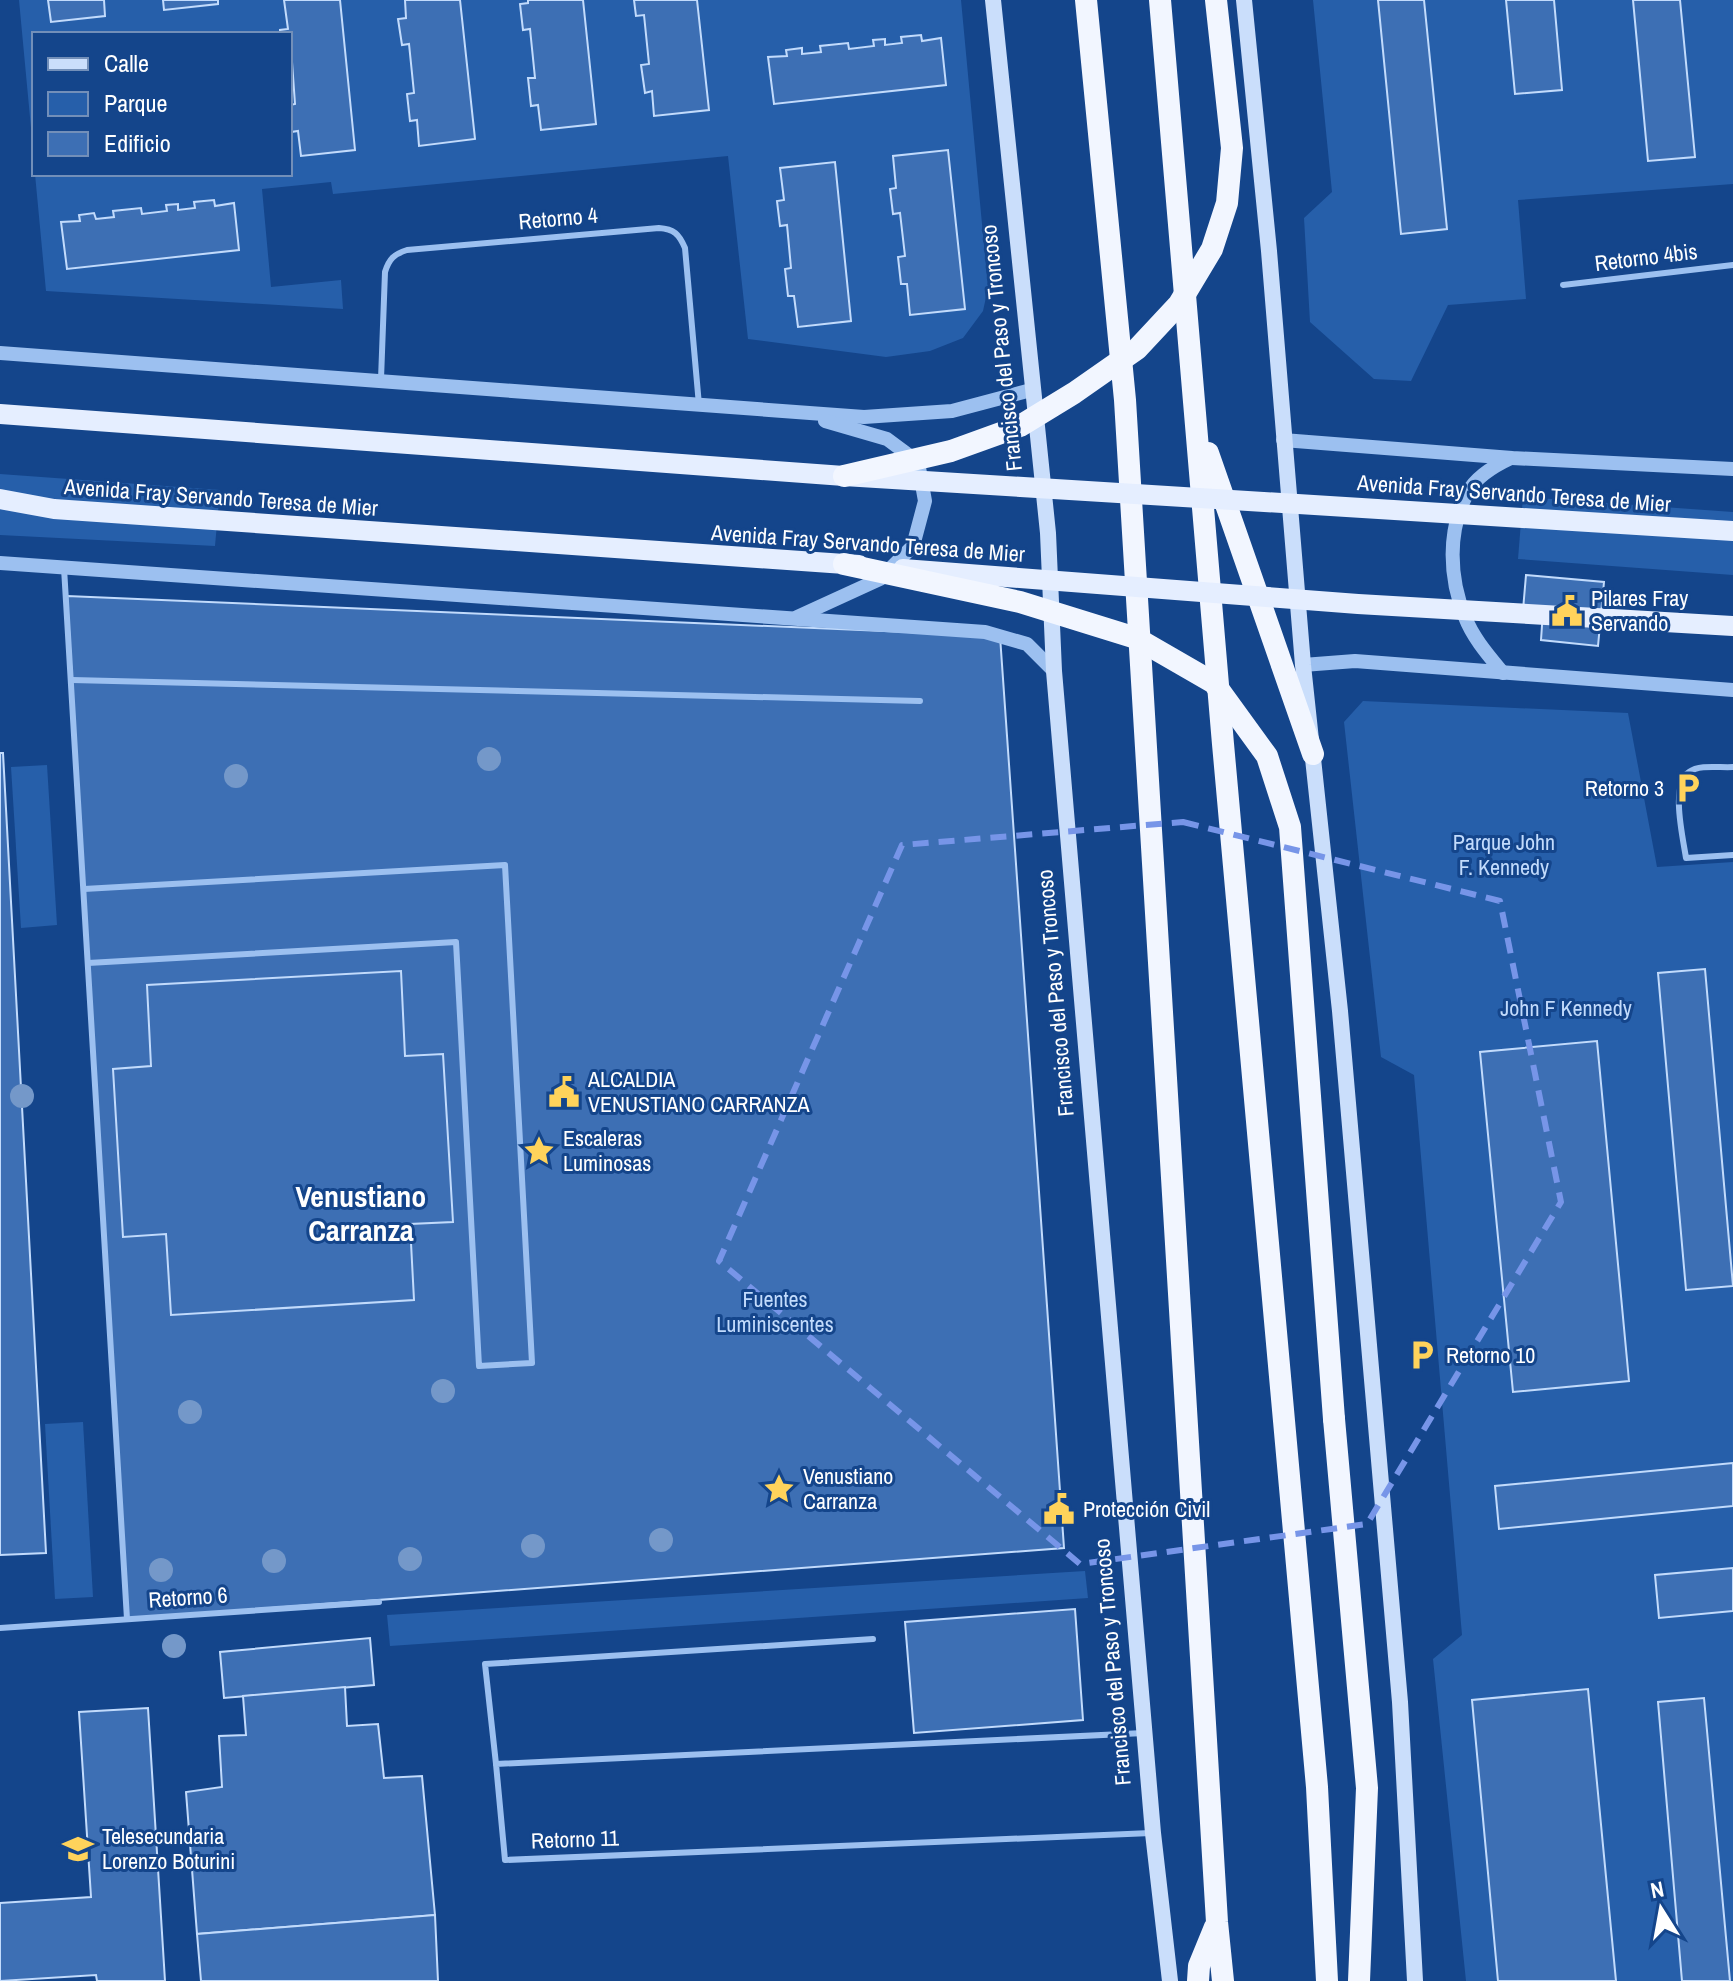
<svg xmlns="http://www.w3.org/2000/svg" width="1733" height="1981" font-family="'Archivo Narrow',sans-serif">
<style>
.green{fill:#265faa}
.building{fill:#3d6fb4;stroke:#c2dbfc;stroke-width:2}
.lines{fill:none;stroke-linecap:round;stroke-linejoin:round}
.service{stroke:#9cc0f0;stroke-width:6}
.tertiary{stroke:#9cc0f0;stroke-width:14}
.secondary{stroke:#cadefb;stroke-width:16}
.trunk{stroke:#f2f6ff;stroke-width:22}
.primary-bridge{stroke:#e5eeff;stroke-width:20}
.trunk-bridge{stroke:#f2f6ff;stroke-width:22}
.tree{fill:#7498c9}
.marked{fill:none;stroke:#7795e8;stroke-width:6;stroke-dasharray:16 10;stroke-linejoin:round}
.labels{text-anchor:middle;stroke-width:6;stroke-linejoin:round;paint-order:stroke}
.street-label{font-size:22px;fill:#fff;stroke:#14458b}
.poi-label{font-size:22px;fill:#fff;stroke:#14458b;text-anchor:start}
.park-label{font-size:22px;fill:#c2dbfc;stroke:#14458b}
.district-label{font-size:30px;font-weight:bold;fill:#fff;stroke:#14458b}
</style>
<rect width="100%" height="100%" fill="#14458b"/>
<g class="green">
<path d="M19,0H961L988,288L983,311L963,338L930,351L886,357L748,339L728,156L333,194L331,182L262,189L271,287L341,280L343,309L46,291L35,174H290V34H34V160Z"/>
<path d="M1313,0H1733V184L1518,200L1526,299L1448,305L1411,381L1374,379L1310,322L1304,218L1332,192Z"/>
<path d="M0,474L220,490L215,546L0,535Z"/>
<path d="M1523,497L1733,512V575L1518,559Z"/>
<path d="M1363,701L1628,713L1657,867L1733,862V1981H1466L1433,1659L1462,1635L1414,1075L1381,1057L1344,722Z"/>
<path d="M47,765L57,925L21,928L11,767Z"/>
<path d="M83,1422L93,1597L55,1599L45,1424Z"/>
<path d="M1085,1571L1088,1598L390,1646L387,1615Z"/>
</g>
<g class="building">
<path d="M48,0H104L105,16L51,22Z"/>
<path d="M163,0H218V4L164,10Z"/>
<path d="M284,0H340L355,150L301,156L298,131L291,132L290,123V105L295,104L290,34H280V30L288,29Z"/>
<path d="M405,0H460L475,139L419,146L417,120L410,121L407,94L414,93L409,44L402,45L398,19L406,18Z"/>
<path d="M528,0H583L596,124L541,130L538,105L531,106L528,78H535L530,29L523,30L520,4L528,3Z"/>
<path d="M634,0H697L709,110L654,116L652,91L645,93L641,65L649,64L644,15L636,16Z"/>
<path d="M1378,0H1424L1447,229L1401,234Z"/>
<path d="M1506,0H1554L1562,90L1515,94Z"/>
<path d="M1633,0H1680L1695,157L1648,161Z"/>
<path d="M921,35L922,41L941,38L946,85L774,104L768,57L787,56L786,50L802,48V54L821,52L820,46L848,43L849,49L874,46L873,40L885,39V45L902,43L901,37Z"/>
<path d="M948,150L965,309L910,315L907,284H901L898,257L905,256L900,213L893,214L890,189L896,188L893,156Z"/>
<path d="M835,162L851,321L798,327L794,296H788L785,269L791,268L787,225L780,226L777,201L784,200L780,168Z"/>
<path d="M214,200L215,206L234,203L239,250L67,269L61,222L80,221L79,215L94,213L96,219L114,217L113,211L141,208L142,214L167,211L166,205L178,204V210L195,208L194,202Z"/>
<path d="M1526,575L1604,582L1598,646L1541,640L1543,611L1523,610Z"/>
<path d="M67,596L1000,636L1064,1548L127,1619Z"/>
<path d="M0,753H3L46,1553L0,1555Z"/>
<path d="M1705,969L1733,1286L1686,1290L1658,973Z"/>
<path d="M401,971L405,1056L443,1054L453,1222L410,1224L414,1300L171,1315L166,1234L123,1237L113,1069L151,1066L147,985Z"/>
<path d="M1597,1041L1629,1381L1513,1392L1480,1052Z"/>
<path d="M1733,1463V1506L1499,1529L1495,1486Z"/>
<path d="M1733,1568V1611L1659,1618L1655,1575Z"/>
<path d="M1075,1609L1083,1720L914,1733L905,1622Z"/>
<path d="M370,1638L374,1685L224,1698L220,1652Z"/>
<path d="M345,1687L347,1726L378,1724L384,1778L422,1776L435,1915L197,1934L186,1792L222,1787L219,1736L246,1735L243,1696Z"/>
<path d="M1588,1689L1616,1981H1498L1472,1700Z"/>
<path d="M1704,1698L1730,1981H1682L1658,1702Z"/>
<path d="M148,1708L165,1981H97L96,1975L0,1981V1903L91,1897L79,1712Z"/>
<path d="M435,1915L438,1981H201L197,1934Z"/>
</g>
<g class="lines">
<g class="service">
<path d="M1563,285L1733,265"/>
<path d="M381,379L385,272C389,259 394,254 407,250L659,228C674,229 679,234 685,248L699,405"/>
<path d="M64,568L127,1619"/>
<path d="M72,680L920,701"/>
<path d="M1733,767C1720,768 1700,764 1689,772C1670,784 1683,838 1686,858L1733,855"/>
<path d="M84,889L505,865L532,1363L479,1366L456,942L88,963"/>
<path d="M0,1628L379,1602"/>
<path d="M1144,1733L496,1764L505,1860L1151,1833"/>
<path d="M496,1764L485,1664L873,1639"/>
</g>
<g class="tertiary">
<path d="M0,353L864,417L952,411L1031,390"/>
<path d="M1283,440L1512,458L1733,469"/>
<path d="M0,563L985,632L1027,644L1054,671"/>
<path d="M797,617L880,579L913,546L925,501L918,462L887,439L825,421"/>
<path d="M1303,665L1355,661L1733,690"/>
<path d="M1503,673C1489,656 1473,638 1465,617C1449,578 1447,530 1468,492C1476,477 1496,465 1511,458"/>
</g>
<g class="secondary">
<path d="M993,0L1048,533L1054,671L1153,1833L1170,1981"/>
<path d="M1244,0L1269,251L1303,665L1340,1011L1400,1702L1415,1981"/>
</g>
<g class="trunk">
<path d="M1086,0L1125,400L1217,1922L1223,1981"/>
<path d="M1160,0L1223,744L1317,1787L1327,1981"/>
<path d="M1208,453L1313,754"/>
<path d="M1334,1419L1367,1788L1359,1981"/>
<path d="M1198,1981L1199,1966L1215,1927"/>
</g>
<g class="primary-bridge">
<path d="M0,414L844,476L1733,531"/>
<path d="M0,499L54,509L859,565"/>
<path d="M903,569L1358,604L1733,626"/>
</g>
<g class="trunk-bridge">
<path d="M844,476L951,451L1020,426L1074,393L1137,349L1179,304L1212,249L1227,203L1232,148L1216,0"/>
<path d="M844,564L1020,602L1136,638L1214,683L1267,756L1290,827L1334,1419"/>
</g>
</g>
<g class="tree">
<circle cx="489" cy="759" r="12"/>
<circle cx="236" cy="776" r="12"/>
<circle cx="22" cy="1096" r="12"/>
<circle cx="443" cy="1391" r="12"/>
<circle cx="190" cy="1412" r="12"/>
<circle cx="661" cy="1540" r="12"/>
<circle cx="533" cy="1546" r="12"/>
<circle cx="410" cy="1559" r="12"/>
<circle cx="274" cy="1561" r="12"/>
<circle cx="161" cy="1570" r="12"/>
<circle cx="174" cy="1646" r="12"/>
</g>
<path class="marked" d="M1183,822L1500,901L1561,1202L1367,1524L1080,1564L719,1261L902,845Z"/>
<defs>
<symbol id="civic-bare" viewBox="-9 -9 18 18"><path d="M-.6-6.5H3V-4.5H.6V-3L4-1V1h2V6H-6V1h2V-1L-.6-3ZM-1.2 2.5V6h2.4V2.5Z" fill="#ffd35b" stroke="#14458b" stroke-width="2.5" paint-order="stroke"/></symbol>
<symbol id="parking-bare" viewBox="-9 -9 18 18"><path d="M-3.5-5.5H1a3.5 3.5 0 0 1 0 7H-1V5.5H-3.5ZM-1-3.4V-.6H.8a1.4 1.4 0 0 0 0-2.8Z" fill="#ffd35b" stroke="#14458b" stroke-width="2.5" paint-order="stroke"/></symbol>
<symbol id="sight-bare" viewBox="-9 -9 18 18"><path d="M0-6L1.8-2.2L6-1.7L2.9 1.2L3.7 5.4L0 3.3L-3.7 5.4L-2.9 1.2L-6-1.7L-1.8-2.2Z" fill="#ffd35b" stroke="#14458b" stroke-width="2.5" paint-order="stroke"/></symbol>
<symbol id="school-bare" viewBox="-9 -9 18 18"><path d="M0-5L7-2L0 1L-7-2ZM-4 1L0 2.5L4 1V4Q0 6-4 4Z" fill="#ffd35b" stroke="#14458b" stroke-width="2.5" paint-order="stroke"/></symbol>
</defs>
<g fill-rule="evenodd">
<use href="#civic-bare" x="1545" y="589" width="44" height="44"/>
<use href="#parking-bare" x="1666" y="766" width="44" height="44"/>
<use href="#civic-bare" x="542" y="1070" width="44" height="44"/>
<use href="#sight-bare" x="517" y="1129" width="44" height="44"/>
<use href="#parking-bare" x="1400" y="1333" width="44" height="44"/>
<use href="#sight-bare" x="757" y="1467" width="44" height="44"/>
<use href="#civic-bare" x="1037" y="1487" width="44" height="44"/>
<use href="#school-bare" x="56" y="1827" width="44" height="44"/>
</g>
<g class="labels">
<g class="street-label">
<text transform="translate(558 218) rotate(-5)" y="8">Retorno 4</text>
<text transform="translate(1646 257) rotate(-7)" y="8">Retorno 4bis</text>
<text transform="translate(1001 348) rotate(-96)" y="8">Francisco del Paso y Troncoso</text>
<text transform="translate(1514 493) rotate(4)" y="8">Avenida Fray Servando Teresa de Mier</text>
<text transform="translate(221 497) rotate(4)" y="8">Avenida Fray Servando Teresa de Mier</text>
<text transform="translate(868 543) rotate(4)" y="8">Avenida Fray Servando Teresa de Mier</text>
<text transform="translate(1055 993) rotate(-95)" y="8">Francisco del Paso y Troncoso</text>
<text transform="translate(188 1597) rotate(-4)" y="8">Retorno 6</text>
<text transform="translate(1112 1662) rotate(-95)" y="8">Francisco del Paso y Troncoso</text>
<text transform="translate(575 1839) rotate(-2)" y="8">Retorno 11</text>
</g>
<g class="poi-label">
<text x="1591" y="606">Pilares Fray<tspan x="1591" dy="25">Servando</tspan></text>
<text x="1664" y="796" text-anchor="end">Retorno 3</text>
<text x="588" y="1087">ALCALDIA<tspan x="588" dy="25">VENUSTIANO CARRANZA</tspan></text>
<text x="563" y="1146">Escaleras<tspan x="563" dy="25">Luminosas</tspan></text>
<text x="1446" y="1363">Retorno 10</text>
<text x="803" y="1484">Venustiano<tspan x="803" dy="25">Carranza</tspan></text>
<text x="1083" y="1517">Protección Civil</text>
<text x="102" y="1844">Telesecundaria<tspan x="102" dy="25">Lorenzo Boturini</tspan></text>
</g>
<g class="park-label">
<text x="1504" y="850">Parque John<tspan x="1504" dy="25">F. Kennedy</tspan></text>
<text x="1566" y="1016">John F Kennedy</text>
<text x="775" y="1307">Fuentes<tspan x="775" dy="25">Luminiscentes</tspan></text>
</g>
<g class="district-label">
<text x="361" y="1207">Venustiano<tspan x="361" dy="34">Carranza</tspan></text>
</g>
</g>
<rect x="32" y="32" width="260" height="144" fill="#14458b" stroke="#728fb9" stroke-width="2"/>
<rect x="48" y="58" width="40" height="12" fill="#cadefb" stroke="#728fb9" stroke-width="2"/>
<text x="104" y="72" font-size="24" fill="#ffffff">Calle</text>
<rect x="48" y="92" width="40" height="24" fill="#265faa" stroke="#728fb9" stroke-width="2"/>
<text x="104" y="112" font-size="24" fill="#ffffff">Parque</text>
<rect x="48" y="132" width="40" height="24" fill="#3d6fb4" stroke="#728fb9" stroke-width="2"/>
<text x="104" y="152" font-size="24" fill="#ffffff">Edificio</text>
<g transform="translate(1661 1909) rotate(349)" stroke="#14458b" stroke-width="6" paint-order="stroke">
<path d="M0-6L14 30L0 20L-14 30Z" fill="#ffffff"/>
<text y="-12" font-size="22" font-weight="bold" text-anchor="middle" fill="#ffffff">N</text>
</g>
</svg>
